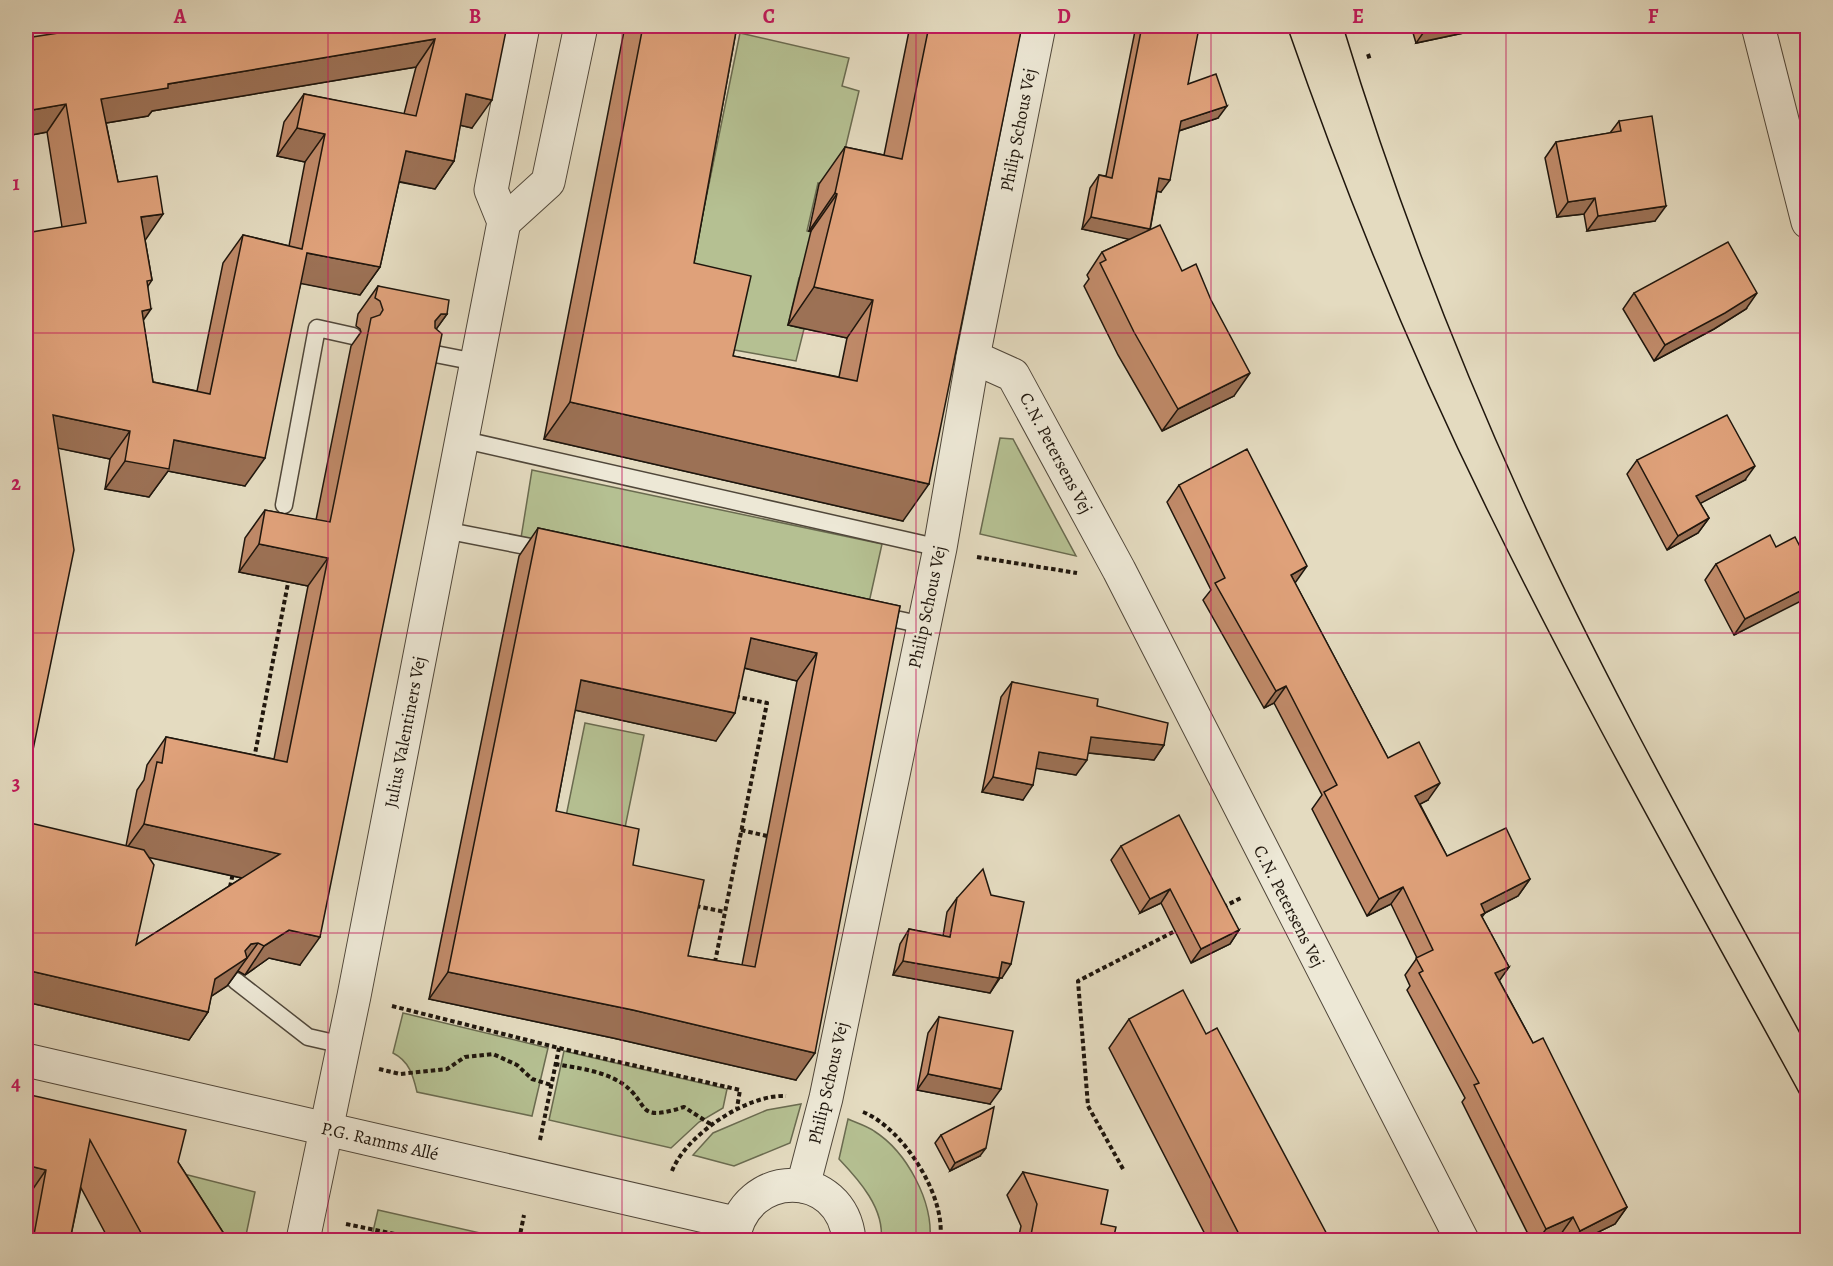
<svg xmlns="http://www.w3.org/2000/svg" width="1833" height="1266" font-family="Alegreya,serif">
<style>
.green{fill:#b5c092;stroke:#6a6b50;stroke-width:1.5}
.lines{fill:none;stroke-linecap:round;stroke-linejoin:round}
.lane-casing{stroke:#50473a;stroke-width:19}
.street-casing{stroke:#50473a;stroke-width:35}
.path{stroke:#1f160d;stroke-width:4;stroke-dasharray:4.5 3;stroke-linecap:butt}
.lane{stroke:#ede8d6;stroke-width:16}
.street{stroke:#ede8d6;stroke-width:33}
.tram{stroke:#1f160d;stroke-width:1.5}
.wall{fill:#c08a69;stroke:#1f160d;stroke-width:1.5;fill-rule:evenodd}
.shaded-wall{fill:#9c7155;stroke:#1f160d;stroke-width:1.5}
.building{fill:#dfa17a;stroke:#1f160d;stroke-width:1.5;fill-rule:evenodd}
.grid{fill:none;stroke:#c2185b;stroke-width:1.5;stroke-opacity:0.55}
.labels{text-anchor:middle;stroke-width:5;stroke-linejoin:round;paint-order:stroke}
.street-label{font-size:18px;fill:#1f160d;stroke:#ede8d6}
.neatline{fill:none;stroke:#c2185b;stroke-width:2}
.grid-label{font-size:20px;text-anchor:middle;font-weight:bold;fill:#c2185b}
</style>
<rect width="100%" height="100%" fill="#e4dbc0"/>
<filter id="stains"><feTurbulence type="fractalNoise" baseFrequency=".00333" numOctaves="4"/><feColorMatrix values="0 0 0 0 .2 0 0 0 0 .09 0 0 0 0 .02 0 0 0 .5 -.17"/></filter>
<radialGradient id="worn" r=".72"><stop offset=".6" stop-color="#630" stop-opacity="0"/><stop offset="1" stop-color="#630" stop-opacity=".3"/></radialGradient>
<g class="green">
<path d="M740,33L849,58L842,86L859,91L836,187L818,183L807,231L823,235L814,281L799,278L788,325L804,329L796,361L729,349L686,296Z"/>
<path d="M1000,438L1013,439L1076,556L980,534Z"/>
<path d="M532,470L882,544L868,607L521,538Z"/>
<path d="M585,723L644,735L620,852L561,841Z"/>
<path d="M403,1013L548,1048L532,1116L417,1092C413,1075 409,1061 393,1053Z"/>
<path d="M564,1051L727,1089L723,1108L699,1122L671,1148L549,1120Z"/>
<path d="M801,1104L790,1143L734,1166L693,1155L713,1133L767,1110Z"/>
<path d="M848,1119C857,1123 867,1126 874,1131C907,1152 933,1201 930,1240H881C885,1209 859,1180 839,1159Z"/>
<path d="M180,1173L255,1192L245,1240H201Z"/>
<path d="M378,1210L511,1240H371Z"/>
</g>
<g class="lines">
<defs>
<g id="lane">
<path d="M425,352L476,362"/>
<path d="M460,439L940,548"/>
<path d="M284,505L317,328L353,336"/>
<path d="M444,530L546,550"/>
<path d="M877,615L923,625"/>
<path d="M236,981L308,1037L343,1045"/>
</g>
<g id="street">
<path d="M1758,26L1808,222"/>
<path d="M504,222L548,182L581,26"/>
<path d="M973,357L1013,375L1119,570L1462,1240"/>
<path d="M26,1060L735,1223"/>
<path d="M803,1186L826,1098L940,548L973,357L1039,26"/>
<path d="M303,1240L354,996L504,222L491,190L523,26"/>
<path d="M733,1240C744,1167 842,1167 849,1240"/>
</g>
</defs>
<use href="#lane" class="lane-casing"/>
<use href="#street" class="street-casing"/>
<g class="path">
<path d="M1368,54L1370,60"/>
<path d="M977,557L1077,573"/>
<path d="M581,664L767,703L714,967L529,935Z"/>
<path d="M254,759L289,578"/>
<path d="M741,830L767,836"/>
<path d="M230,887L233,873"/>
<path d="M696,906L725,912"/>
<path d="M1223,907L1243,897"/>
<path d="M392,1006L559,1048L740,1090L737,1108"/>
<path d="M555,1064C578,1068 604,1071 623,1084C651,1104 634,1123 684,1107L712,1125"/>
<path d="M379,1069L400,1074L447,1069L465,1057L493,1054L517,1065L532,1079L551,1085"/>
<path d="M863,1112C903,1128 947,1197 940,1240"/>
<path d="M540,1140L559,1048"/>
<path d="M1123,1169L1088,1106L1078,981L1179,929"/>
<path d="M672,1171C686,1135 747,1094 786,1096"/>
<path d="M346,1224L424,1240"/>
<path d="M519,1240L524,1215"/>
</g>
<use href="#lane" class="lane"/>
<use href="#street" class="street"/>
<g class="tram">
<path d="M1287,26C1345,193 1412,358 1491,517C1589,717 1701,912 1808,1109"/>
<path d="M1343,26C1392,188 1453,347 1523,501C1608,688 1710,867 1808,1048"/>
</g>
</g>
<g class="wall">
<path d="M507,26L472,128L460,125L454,161L435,189L399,182L380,267L360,295L301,283L245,486L168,471L149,497L105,489L110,459L58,448L62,227L47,132L26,136V38ZM416,67L404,114L304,94L284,122L277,156L305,162L289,246L243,235L223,263L197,391L153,382L143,320L148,286L152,280L145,240L118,182L106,123L148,116L152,111Z"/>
<path d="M625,26H737L694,263L733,356L839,377L847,338L788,325L811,231H809L819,184L845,147L884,155L910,26H1022L903,521L544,439Z"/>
<path d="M1136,26H1195L1188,84L1218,118L1179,131L1161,192L1157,191L1150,230L1234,396L1162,431L1118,355L1084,286L1089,279L1087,275L1102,252L1130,239L1082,229L1090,188L1099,175L1106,176Z"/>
<path d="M1411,26H1472L1468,32L1416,43Z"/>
<path d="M1619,121L1655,221L1587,231L1584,214L1557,217L1545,158L1556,142L1610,133Z"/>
<path d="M378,286L447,314L436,329L300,965L269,958L245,975L238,971L227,986L211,996L208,1012L189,1040L26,1002L126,846L137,790L144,780L147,765L166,737L274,759L308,586L239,572L245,538L265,510L316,520L351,346L361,332L360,329L356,326L358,314ZM149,857L242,878L136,945Z"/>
<path d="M1634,293L1746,309L1714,329L1654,361L1623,309Z"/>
<path d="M1637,460L1745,480L1700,503L1709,518L1698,533L1667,550L1627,474Z"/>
<path d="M1179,485L1295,583L1388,758L1428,800L1420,804L1447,856L1530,879L1518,896L1485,913L1482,917L1509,967L1499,980L1533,1043L1627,1207L1615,1224L1582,1240H1564L1561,1234L1547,1240H1531L1462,1102L1465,1098L1407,990L1410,986L1405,975L1417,958L1391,904L1367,916L1312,809L1322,795L1274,703L1264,708L1203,600L1211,590L1167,502Z"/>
<path d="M538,528L900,606L796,1080L613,1038L429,999L519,556ZM744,668L797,681L742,965L688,956L633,865L556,811L575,710L716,741Z"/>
<path d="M1776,547L1808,562V596L1734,635L1705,580L1716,564Z"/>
<path d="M1012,682L1097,706L1164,745L1154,760L1088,753L1076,775L1036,768L1023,800L982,792L1001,697Z"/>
<path d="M1121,846L1239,930L1230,944L1191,963L1161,903L1140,913L1111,860Z"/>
<path d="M957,898L1002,978H1000L990,993L893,975L900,944L909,929L943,936L947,912Z"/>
<path d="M939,1017L990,1104L917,1090L928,1033Z"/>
<path d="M1129,1019L1206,1034L1330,1240H1208L1109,1048Z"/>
<path d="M26,1094L178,1162L226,1237L243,1240H109L81,1188L70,1240H26Z"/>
<path d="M941,1135L980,1156L950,1171L935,1143Z"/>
<path d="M1023,1172L1101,1224L1113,1240H1018L1021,1226L1007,1195Z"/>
</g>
<g class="shaded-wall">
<path d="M1428,26H1472L1468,32L1416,43Z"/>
<path d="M435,39L416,67L152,111L148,116L82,127L101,99L168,84Z"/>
<path d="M466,94L492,100L472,128L446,122Z"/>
<path d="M66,104L47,132L26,136V111Z"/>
<path d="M1227,106L1218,118L1172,133L1181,121Z"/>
<path d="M297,128L325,134L305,162L277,156Z"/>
<path d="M406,151L454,161L435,189L387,179Z"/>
<path d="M1159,178L1170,180L1161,192L1150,190Z"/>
<path d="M835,193L837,194L811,231H809Z"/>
<path d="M1595,198L1584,214L1557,217L1568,202Z"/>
<path d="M1666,206L1655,221L1587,231L1598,216Z"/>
<path d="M163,214L144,242L141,217Z"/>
<path d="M1091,217L1150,229L1141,242L1082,229Z"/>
<path d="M307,253L380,267L360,295L288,281Z"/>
<path d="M814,287L873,300L847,338L788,325Z"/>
<path d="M1757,293L1746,309L1714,329L1654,361L1665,345Z"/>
<path d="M151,309L131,338L142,311Z"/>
<path d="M441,314H447L427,342L435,321Z"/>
<path d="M1250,373L1234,396L1162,431L1178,409Z"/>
<path d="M570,402L929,484L903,521L544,439Z"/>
<path d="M53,415L130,431L110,459L33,443Z"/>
<path d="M174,440L265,458L245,486L168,471L149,497L105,489L125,461Z"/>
<path d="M1755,466L1745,480L1686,511L1696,496Z"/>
<path d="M1709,518L1698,533L1667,550L1678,536Z"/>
<path d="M259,544L328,558L308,586L239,572Z"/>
<path d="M1307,566L1295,583L1291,575Z"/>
<path d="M1808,587L1807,598L1734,635L1745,619Z"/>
<path d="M751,638L817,653L797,681L732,665Z"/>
<path d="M581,680L735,713L716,741L561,707Z"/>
<path d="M1286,686L1274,703L1264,708L1276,691Z"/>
<path d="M1091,737L1164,745L1154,760L1080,752Z"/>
<path d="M1039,752L1087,760L1076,775L1028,767Z"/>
<path d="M993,777L1033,785L1023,800L982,792Z"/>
<path d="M1440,783L1428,800L1403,813L1415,796Z"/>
<path d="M144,824L280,854L260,882L124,852Z"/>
<path d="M1530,879L1518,896L1469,921L1481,904Z"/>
<path d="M1403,887L1391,904L1367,916L1379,899Z"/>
<path d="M1170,889L1161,903L1140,913L1150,899Z"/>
<path d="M289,930L320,937L300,965L269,958L245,975L264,946Z"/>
<path d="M1239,930L1230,944L1191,963L1201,949Z"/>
<path d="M258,943L227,986L195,1007L215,979L251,944Z"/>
<path d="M903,961L999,978L990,993L893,975Z"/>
<path d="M1002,962L1011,964L1002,978L993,977Z"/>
<path d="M1509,967L1497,984L1495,973Z"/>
<path d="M26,970L208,1012L189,1040L26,1002Z"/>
<path d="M448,972L633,1010L815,1053L796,1080L613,1038L429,999Z"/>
<path d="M928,1074L1001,1089L990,1104L917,1090Z"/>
<path d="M986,1148L980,1156L950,1171L955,1163Z"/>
<path d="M26,1165L46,1170L26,1199Z"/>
<path d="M1627,1207L1615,1224L1582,1240H1573L1580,1231Z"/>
<path d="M1573,1217L1561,1234L1547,1240H1538L1546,1229Z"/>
</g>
<g class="building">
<path d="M104,26H507L492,100L466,94L454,161L406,151L380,267L307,253L265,458L174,440L169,469L125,461L130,431L53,415L74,550L26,784V233L86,223L66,104L26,111V38ZM435,39L416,116L304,94L297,128L325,134L302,249L243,235L210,394L153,382L142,311L151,309L147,281L152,280L141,217L163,214L157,176L118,182L101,99L168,88V84Z"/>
<path d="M643,26H737L694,263L751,276L733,356L857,381L873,300L814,287L837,194L835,193L845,147L902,159L929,26H1022L929,484L570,402Z"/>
<path d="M1142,26H1195L1199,28L1188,84L1216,74L1227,106L1181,121L1170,180L1159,178L1150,229L1091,217L1099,175L1112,178Z"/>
<path d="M1652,116L1666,206L1598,216L1595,198L1568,202L1556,142L1621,131L1619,121Z"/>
<path d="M1160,225L1182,271L1196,264L1211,300L1250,373L1178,409L1134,332L1100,263L1106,260L1102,252Z"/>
<path d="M1728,242L1757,293L1725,313L1665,345L1634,293Z"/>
<path d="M378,286L449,300L447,314H441L435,321V328L442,334L320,937L289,930L264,946L258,943L251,944L245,951L247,958L215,979L208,1012L26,970V822L144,850L154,865L136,945L280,854L144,824L157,762L162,763L166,737L287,762L328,558L259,544L265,510L330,522L371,318L380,315L383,310L380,301L375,298Z"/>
<path d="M1727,415L1755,466L1696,496L1709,518L1678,536L1637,460Z"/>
<path d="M1247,449L1307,566L1291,575L1388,758L1419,742L1440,783L1415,796L1447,856L1506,828L1530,879L1481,904L1485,913L1481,915L1509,967L1495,973L1533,1043L1543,1038L1627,1207L1580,1231L1573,1217L1546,1229L1474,1085L1479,1083L1419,973L1423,971L1416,958L1433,950L1403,887L1379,899L1324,792L1337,785L1286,686L1276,691L1215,583L1225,578L1179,485Z"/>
<path d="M538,528L900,606L815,1053L633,1010L448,972ZM751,638L817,653L755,967L688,956L704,880L633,865L639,829L556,811L581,680L735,713Z"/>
<path d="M1770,535L1776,547L1795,537L1808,562V587L1745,619L1716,564Z"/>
<path d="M1012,682L1098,699L1097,706L1168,723L1164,745L1091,737L1087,760L1039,752L1033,785L993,777Z"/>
<path d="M1179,815L1239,930L1201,949L1170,889L1150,899L1121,846Z"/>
<path d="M983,869L991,895L1024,902L1011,964L1002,962L999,978L903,961L909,929L950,937L957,898Z"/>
<path d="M1183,990L1206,1034L1217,1028L1330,1240H1242L1129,1019Z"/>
<path d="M939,1017L1013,1031L1001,1089L928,1074Z"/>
<path d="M26,1094L186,1130L178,1162L226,1237L243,1240H145L90,1140L70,1240H33L46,1170L26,1165Z"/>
<path d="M994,1107L986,1148L955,1163L941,1135Z"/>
<path d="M1023,1172L1108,1190L1101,1224L1116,1227L1113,1240H1030L1037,1204Z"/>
</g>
<path class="grid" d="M328,26V1240M622,26V1240M916,26V1240M1211,26V1240M1506,26V1240M26,333H1808M26,633H1808M26,933H1808"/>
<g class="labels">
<g class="street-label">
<text transform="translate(1018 130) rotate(-79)" y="6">Philip Schous Vej</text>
<text transform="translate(1056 453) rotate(62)" y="6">C.N. Petersens Vej</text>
<text transform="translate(927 607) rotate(-78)" y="6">Philip Schous Vej</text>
<text transform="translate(405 732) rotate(-79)" y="6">Julius Valentiners Vej</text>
<text transform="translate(1289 906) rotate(63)" y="6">C.N. Petersens Vej</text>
<text transform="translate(828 1083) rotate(-77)" y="6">Philip Schous Vej</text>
<text transform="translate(380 1141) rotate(13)" y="6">P.G. Ramms Allé</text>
</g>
</g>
<rect width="1833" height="1266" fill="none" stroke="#e4dbc0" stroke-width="66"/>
<rect x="33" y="33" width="1767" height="1200" class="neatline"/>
<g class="grid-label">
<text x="180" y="23">A</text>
<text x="475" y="23">B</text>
<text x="769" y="23">C</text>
<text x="1064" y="23">D</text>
<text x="1358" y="23">E</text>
<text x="1653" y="23">F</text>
<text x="16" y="190">1</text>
<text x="16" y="490">2</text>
<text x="16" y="790">3</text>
<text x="16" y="1090">4</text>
</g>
<rect width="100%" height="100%" filter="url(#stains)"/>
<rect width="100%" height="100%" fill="url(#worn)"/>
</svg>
